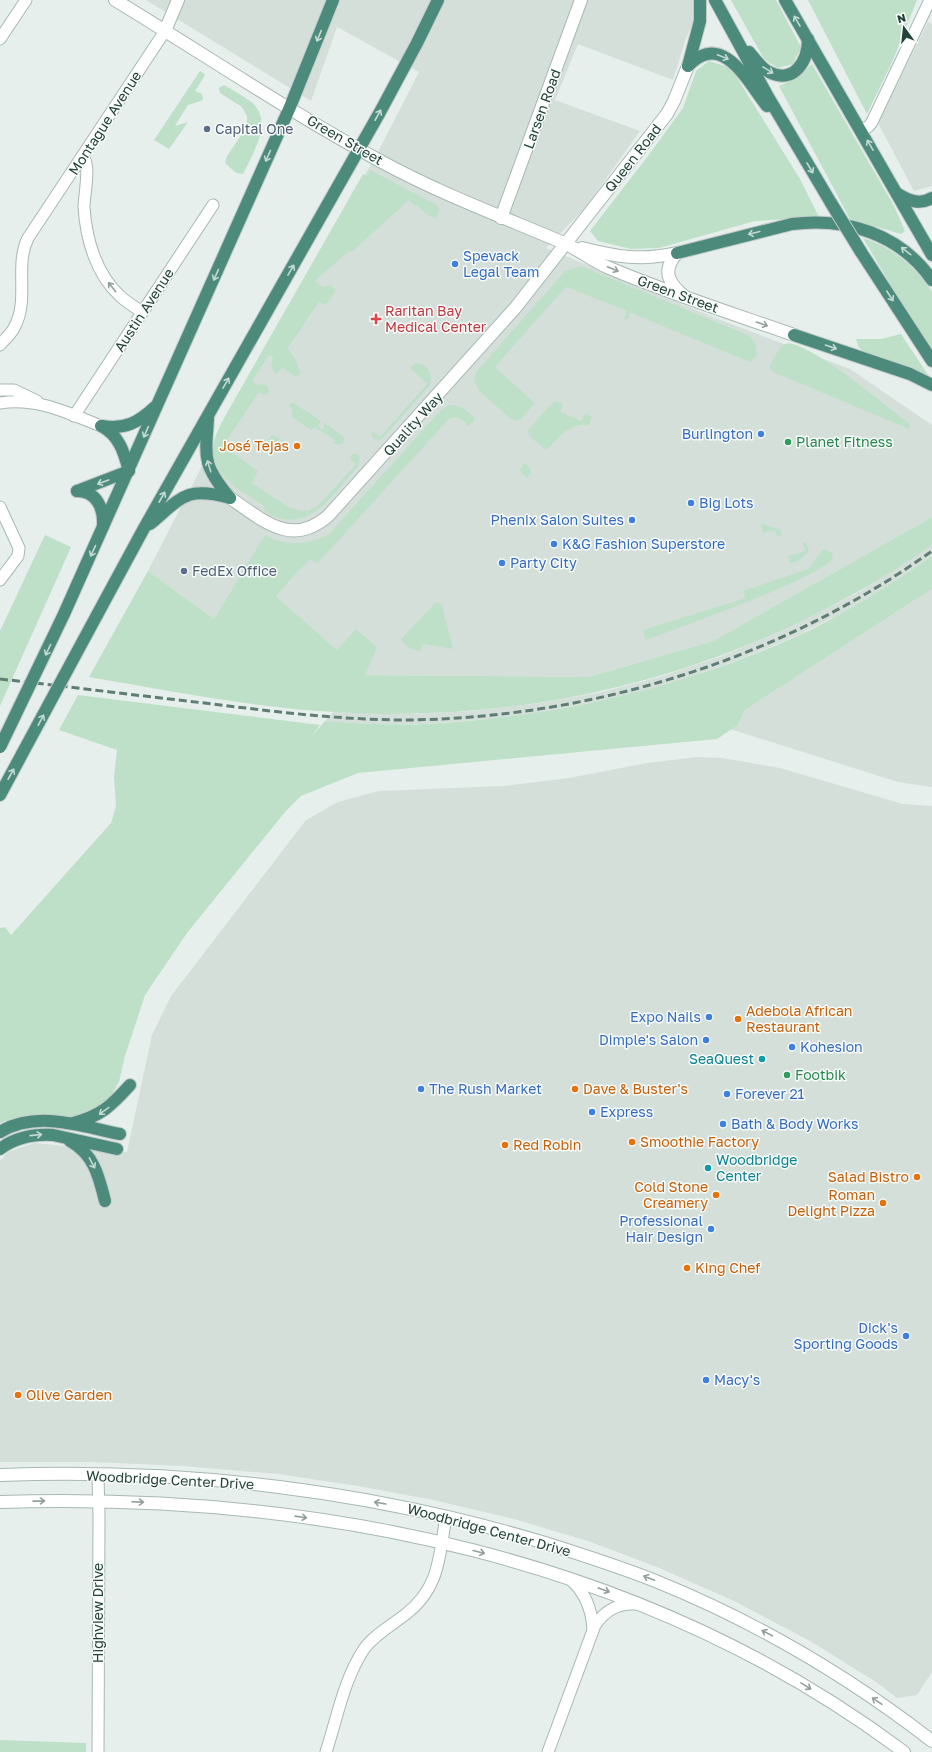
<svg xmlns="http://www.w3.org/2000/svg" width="932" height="1752" font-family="'Golos Text',sans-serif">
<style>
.built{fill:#d4dfda}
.green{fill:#bfe0c8}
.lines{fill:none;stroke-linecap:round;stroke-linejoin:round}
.minor-casing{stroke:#a8b8b2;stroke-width:13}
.tertiary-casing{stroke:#a8b8b2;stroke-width:14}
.secondary-casing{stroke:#a4bbb3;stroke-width:14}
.trunk-casing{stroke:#c2cac8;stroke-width:14}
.minor{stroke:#fff;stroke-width:11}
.tertiary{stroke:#fff;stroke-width:12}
.secondary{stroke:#fff;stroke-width:12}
.trunk{stroke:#4c8a7c;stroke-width:12}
.rail{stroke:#5f7d75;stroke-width:3;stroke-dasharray:8 4;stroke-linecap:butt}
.trunk-bridge-casing{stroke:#c2cac8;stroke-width:14;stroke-linecap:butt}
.trunk-bridge{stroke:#4c8a7c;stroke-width:12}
.oneway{stroke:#c4d9d4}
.oneway2{stroke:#92a09c}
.service-dot{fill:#5c6f8a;stroke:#f7fbf9;stroke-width:1.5}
.shop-dot{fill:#3f7fe0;stroke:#f7fbf9;stroke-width:1.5}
.health-dot{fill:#e0444e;stroke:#f7fbf9;stroke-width:1.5}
.leisure-dot{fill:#2e9e5b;stroke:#f7fbf9;stroke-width:1.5}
.food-dot{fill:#e8710a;stroke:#f7fbf9;stroke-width:1.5}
.culture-dot{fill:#0f9aa8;stroke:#f7fbf9;stroke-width:1.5}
.labels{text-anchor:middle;stroke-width:3;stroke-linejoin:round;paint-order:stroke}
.street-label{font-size:14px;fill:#24423a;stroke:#f7fbf9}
.service-label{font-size:14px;fill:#4e5e75;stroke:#f7fbf9;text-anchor:start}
.shop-label{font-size:14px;fill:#366cbe;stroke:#f7fbf9;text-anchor:start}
.health-label{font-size:14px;fill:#be3a42;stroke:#f7fbf9;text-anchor:start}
.leisure-label{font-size:14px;fill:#27864d;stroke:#f7fbf9;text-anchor:start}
.food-label{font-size:14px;fill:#c56008;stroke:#f7fbf9;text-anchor:start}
.culture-label{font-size:14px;fill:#0d838f;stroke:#f7fbf9;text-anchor:end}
</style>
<rect width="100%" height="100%" fill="#e6efeb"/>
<g class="built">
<path d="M146,0H696L693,22L685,41L673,80L578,44L555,100L640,131L585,208L546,248L718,319L850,369L932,425V517L713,641L589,677L365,675L276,596L301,569L263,539L214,619L148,571L220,431L379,150L419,72L337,27L311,101Z"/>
<path d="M928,22L932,24V186L914,191L878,123Z"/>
<path d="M932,545V556L887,586L846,611L794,637L738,660L682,680L625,696L516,717L425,724L387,725L325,721L333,712L414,714L474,711L541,703L602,692L660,677L722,656L775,634L830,607L861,591Z"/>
<path d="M932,589V787L898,782L730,729L738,725L745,710Z"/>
<path d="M698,757L722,758L780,768L903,804L932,806V1672L917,1695L897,1698L876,1682L810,1641L734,1601L657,1567L588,1541L514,1519L433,1500L358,1486L278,1474L183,1466L91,1462H0V1161L8,1152L34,1143L127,1152L152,1035L171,996L306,820L338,802L379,791L504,786L569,778L647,763Z"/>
</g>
<g class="green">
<path d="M731,0H776L801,47L793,64L778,68L764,59Z"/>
<path d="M808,0H917L893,60L867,114Z"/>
<path d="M709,61L731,68L800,179L819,217L755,221L659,248L631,249L598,241L590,231L648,156L683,108L696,71Z"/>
<path d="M812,64L894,206L905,231L901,234L850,219L779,86L797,78Z"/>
<path d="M200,71L205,74L204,77L195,91L202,94L203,99L201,101L188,105L175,126L188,122L169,149L154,140Z"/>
<path d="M224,85C232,90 242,95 250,101C275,120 253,153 243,174L236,173L225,163L227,156L246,128L247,123V116L242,107L220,93L219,88Z"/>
<path d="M370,170L437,205C440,208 439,213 437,217L435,218L425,213L417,205H414L409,200L354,250L350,252L349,251L315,281L323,287L331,285L336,290L326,305L319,302L287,349C293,353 300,367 300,374L296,377L283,368L276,374L271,366L273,357L269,355L252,381L257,385L263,384L268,386L269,393L265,395L259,392L223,446L258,471L252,483L288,507L301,511H308L319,505L356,464L350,459L351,455L355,453L360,457L358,466C333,495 308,537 265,512L264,506L236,488L221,473L218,476C215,472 215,468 214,464C210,441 218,430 228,411L363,174L367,176Z"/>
<path d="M863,238C895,249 912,264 932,291V350L893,289Z"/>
<path d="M581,266L750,336L755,343L757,356L750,362L631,313L628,319L625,320L624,318L627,311L566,287L495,367L535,403L521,419L515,421L511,419L479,391L474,381L476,372L565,271Z"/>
<path d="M901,334L930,378L899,364L863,352L858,346L856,339H881Z"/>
<path d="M788,343C815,346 885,405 910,424L909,429L773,372L769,366L781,346Z"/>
<path d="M417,363C428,364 434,376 429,386L383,438C378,441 374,440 371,435V433L374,432L380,437L427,384L411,369V366Z"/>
<path d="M554,401L563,404L561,412L581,421L586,413L592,417L589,425C570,423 560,436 548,449H545L529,436L528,430Z"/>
<path d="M292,402L321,421L318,426L321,429H324L323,422L343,436L344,438L343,443L339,445L333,443L335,440L314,427L311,430L292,417V410L289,406Z"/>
<path d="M449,405C461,405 467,410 475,419L469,426C462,420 457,414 448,420L317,564L310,559L276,596L337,650L356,629L377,647L365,675L589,677L713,641L932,517V545C890,575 845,600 798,623C652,692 495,722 334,712C251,707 170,691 89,677L148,571L214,619L265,535C289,547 304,545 328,535L440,411Z"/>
<path d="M272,435L280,439L273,450L266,443Z"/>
<path d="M525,463L529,467L531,472L527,478L519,470Z"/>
<path d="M764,524L781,530L782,535L777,537L775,530L763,533L761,525Z"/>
<path d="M45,535L71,547L0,706V631Z"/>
<path d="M806,542L809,551C804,556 797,564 790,563L788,556L805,551L803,543Z"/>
<path d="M825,549L831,552L833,558C823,577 674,630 646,640L643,630L745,598L743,591L808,569C815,564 817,552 825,549Z"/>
<path d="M932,556V589L745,710L738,725L717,739L358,773L301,796L285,812L187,933L145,995L125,1056L119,1082L110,1098L95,1111L76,1117L32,1115L0,1123V928L5,927L11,935L111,823L116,806L114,777L117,750L59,730L78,695L320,725L312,736L325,721C358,723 392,726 425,724C552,718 677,689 793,638C842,616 888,586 932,556Z"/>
<path d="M436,602L442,605L453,649L423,644L421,651C411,651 407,647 401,639Z"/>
<path d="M0,1740L86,1743V1752H0Z"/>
</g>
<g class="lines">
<defs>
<g id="minor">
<path d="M0,39L26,0"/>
<path d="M861,131L869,126L872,122L930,0"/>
<path d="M83,157C91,165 84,195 84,207C86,239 96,274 120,296C126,302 135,307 142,312"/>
<path d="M0,345C4,340 11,334 14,328C30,300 14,266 28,238L165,31"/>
<path d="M0,390H14L37,401"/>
<path d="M0,403C36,397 68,413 101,426"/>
<path d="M74,416L213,205"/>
<path d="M0,507L19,548L18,556L0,580"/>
<path d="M98,1475L99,1516L98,1752"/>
<path d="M570,1579C585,1592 592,1610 593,1630"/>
<path d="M326,1752C337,1718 344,1679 364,1649C374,1635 392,1625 406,1614C440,1588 439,1556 446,1517"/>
<path d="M548,1752L595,1625C605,1611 617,1603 635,1604"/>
</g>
<g id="tertiary">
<path d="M115,0C204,54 291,113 382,162C441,194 503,217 564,243C579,250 592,260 607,267C668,293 731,313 794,335"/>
<path d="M165,31L178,0"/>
<path d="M501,218L581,0"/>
<path d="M582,248C617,257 641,261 677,253"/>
<path d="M230,498C263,520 291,548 328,516L516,307L667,114L674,101L688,66"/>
<path d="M0,1475C183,1468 369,1490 545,1543C583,1555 621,1567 658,1582C756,1622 848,1676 932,1741"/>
<path d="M0,1502C318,1492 645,1558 904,1752"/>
</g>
<path id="secondary" d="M677,253C661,271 669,284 685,297"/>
<g id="trunk">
<path d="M715,0L767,95L831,203"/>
<path d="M785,0L932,255"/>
<path d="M749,52C755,59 761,68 769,72C794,85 808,61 808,39"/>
<path d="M688,66C723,29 749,84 767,106"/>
<path d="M688,66L700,21V0"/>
<path d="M898,194C909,201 920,205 932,198"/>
<path d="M861,252L932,361"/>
<path d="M677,253L792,224C846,217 900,234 932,280"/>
<path d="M794,335L910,374L932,385"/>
<path d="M208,419C205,459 203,466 230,498"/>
<path d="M102,426C125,430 139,422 155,407"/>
<path d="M77,491L129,471C124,452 119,435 101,426"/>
<path d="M77,491C97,491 104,509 103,526"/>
<path d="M150,524C182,497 186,486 230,498"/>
<path d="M64,614L290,107L333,0"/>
<path d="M97,615L143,530L380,112L417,43L438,0"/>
<path d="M0,795L22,754"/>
<path d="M73,1123C101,1116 111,1106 130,1085"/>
<path d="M0,1132C37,1110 80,1126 120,1134"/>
<path d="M70,1141C94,1154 99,1177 105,1201"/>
<path d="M0,1149C16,1137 33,1134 53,1135L117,1149"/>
</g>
</defs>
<use href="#minor" class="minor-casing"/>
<use href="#tertiary" class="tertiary-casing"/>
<use href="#secondary" class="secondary-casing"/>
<use href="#trunk" class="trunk-casing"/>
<use href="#minor" class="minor"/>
<use href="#tertiary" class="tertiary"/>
<use href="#secondary" class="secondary"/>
<use href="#trunk" class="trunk"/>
<path class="rail" d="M0,679C71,687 142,696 213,704C277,712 342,720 407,720C592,718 781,659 932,551"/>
<defs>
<g id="trunk-bridge">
<path d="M831,203L861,252"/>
<path d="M0,747L64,614"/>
<path d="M22,754L97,615"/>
</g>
</defs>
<use href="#trunk-bridge" class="trunk-bridge-casing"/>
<use href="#trunk-bridge" class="trunk-bridge"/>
</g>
<defs><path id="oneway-shaft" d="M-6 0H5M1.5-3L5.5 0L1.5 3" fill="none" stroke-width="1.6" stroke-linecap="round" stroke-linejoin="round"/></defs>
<g class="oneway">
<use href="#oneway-shaft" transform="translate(797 21) rotate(-120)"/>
<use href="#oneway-shaft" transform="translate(319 36) rotate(112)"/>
<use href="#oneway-shaft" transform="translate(723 57) rotate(22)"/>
<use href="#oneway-shaft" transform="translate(768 70) rotate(32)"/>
<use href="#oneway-shaft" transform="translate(378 115) rotate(-61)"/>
<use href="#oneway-shaft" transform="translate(870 145) rotate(-120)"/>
<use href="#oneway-shaft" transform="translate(268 156) rotate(114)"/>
<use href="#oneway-shaft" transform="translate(810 168) rotate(59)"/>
<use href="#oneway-shaft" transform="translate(754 233) rotate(166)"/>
<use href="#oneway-shaft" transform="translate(906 251) rotate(-142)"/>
<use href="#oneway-shaft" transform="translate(291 270) rotate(-60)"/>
<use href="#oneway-shaft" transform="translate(216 275) rotate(114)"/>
<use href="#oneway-shaft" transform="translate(890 296) rotate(57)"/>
<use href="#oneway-shaft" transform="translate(831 347) rotate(19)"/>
<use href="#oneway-shaft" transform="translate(226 383) rotate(-60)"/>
<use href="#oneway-shaft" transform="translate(146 432) rotate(114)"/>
<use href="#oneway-shaft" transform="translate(209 466) rotate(-107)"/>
<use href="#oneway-shaft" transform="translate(103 482) rotate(160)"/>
<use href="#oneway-shaft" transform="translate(162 497) rotate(-61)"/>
<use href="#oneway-shaft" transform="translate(93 551) rotate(115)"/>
<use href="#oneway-shaft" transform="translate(48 650) rotate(115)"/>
<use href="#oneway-shaft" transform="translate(41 720) rotate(-62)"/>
<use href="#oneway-shaft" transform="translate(11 774) rotate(-61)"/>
<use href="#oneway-shaft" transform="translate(104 1111) rotate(144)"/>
<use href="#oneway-shaft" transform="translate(36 1135) rotate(-6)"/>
<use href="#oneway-shaft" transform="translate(92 1163) rotate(62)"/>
</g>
<g class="oneway2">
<use href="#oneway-shaft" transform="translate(613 269) rotate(23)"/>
<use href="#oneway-shaft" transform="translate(112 287) rotate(-128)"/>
<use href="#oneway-shaft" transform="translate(762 324) rotate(19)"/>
<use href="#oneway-shaft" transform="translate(39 1501) rotate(-1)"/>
<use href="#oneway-shaft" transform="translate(138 1502) rotate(2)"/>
<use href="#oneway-shaft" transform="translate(380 1503) rotate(-170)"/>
<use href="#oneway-shaft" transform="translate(301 1517) rotate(8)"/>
<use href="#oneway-shaft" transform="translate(479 1552) rotate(14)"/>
<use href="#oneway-shaft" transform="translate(649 1578) rotate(-159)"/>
<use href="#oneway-shaft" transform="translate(604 1590) rotate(20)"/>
<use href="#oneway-shaft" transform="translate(767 1633) rotate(-152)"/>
<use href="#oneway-shaft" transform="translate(806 1686) rotate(31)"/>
<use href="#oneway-shaft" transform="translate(877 1701) rotate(-146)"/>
</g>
<g class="service-dot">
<circle cx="207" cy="129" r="4"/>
<circle cx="184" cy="571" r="4"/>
</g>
<g class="shop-dot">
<circle cx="455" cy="264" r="4"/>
<circle cx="761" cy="434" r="4"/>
<circle cx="691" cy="503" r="4"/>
<circle cx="632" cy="520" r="4"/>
<circle cx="554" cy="544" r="4"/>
<circle cx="502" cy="563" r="4"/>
<circle cx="709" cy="1017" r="4"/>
<circle cx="706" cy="1040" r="4"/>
<circle cx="792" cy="1047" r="4"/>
<circle cx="421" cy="1089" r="4"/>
<circle cx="727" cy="1094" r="4"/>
<circle cx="592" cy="1112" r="4"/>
<circle cx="723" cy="1124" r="4"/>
<circle cx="711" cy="1229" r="4"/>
<circle cx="906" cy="1336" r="4"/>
<circle cx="706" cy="1380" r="4"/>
</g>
<path class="health-dot" d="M374 313h4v4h4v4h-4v4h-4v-4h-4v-4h4z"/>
<g class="leisure-dot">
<circle cx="788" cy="442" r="4"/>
<circle cx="787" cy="1075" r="4"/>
</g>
<g class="food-dot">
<circle cx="297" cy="446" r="4"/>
<circle cx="738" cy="1019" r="4"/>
<circle cx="575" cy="1089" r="4"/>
<circle cx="632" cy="1142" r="4"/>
<circle cx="505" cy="1145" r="4"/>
<circle cx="917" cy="1177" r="4"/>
<circle cx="716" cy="1195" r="4"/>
<circle cx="883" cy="1203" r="4"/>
<circle cx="687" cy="1268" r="4"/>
<circle cx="18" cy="1395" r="4"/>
</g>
<g class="culture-dot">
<circle cx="762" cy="1059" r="4"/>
<circle cx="708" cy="1168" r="4"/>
</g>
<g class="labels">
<g class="street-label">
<text transform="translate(542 109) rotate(-70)" y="5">Larsen Road</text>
<text transform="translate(105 123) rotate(-57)" y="5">Montague Avenue</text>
<text transform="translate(345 140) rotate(30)" y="5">Green Street</text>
<text transform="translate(633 158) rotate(-52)" y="5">Queen Road</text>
<text transform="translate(678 294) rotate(20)" y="5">Green Street</text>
<text transform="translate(144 310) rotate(-57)" y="5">Austin Avenue</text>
<text transform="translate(413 424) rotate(-48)" y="5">Quality Way</text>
<text transform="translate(170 1480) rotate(3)" y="5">Woodbridge Center Drive</text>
<text transform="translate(489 1530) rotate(15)" y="5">Woodbridge Center Drive</text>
<text transform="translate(98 1613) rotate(-90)" y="5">Highview Drive</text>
</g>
<g class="service-label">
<text x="215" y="134">Capital One</text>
<text x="192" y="576">FedEx Office</text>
</g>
<g class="shop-label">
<text x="463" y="261">Spevack<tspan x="463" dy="16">Legal Team</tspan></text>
<text x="753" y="439" text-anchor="end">Burlington</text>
<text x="699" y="508">Big Lots</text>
<text x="624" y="525" text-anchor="end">Phenix Salon Suites</text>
<text x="562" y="549">K&amp;G Fashion Superstore</text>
<text x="510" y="568">Party City</text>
<text x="701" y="1022" text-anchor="end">Expo Nails</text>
<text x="698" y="1045" text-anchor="end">Dimple's Salon</text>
<text x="800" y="1052">Kohesion</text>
<text x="429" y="1094">The Rush Market</text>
<text x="735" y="1099">Forever 21</text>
<text x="600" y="1117">Express</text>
<text x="731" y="1129">Bath &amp; Body Works</text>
<text x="703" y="1226" text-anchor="end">Professional<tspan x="703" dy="16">Hair Design</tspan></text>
<text x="898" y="1333" text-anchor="end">Dick's<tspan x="898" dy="16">Sporting Goods</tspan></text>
<text x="714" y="1385">Macy's</text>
</g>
<g class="health-label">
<text x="385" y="316">Raritan Bay<tspan x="385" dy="16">Medical Center</tspan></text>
</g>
<g class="leisure-label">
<text x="796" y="447">Planet Fitness</text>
<text x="795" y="1080">Footbik</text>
</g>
<g class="food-label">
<text x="289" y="451" text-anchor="end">José Tejas</text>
<text x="746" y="1016">Adebola African<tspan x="746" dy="16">Restaurant</tspan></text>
<text x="583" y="1094">Dave &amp; Buster's</text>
<text x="640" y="1147">Smoothie Factory</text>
<text x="513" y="1150">Red Robin</text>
<text x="909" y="1182" text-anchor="end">Salad Bistro</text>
<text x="708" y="1192" text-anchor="end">Cold Stone<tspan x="708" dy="16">Creamery</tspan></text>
<text x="875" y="1200" text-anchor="end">Roman<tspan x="875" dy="16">Delight Pizza</tspan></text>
<text x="695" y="1273">King Chef</text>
<text x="26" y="1400">Olive Garden</text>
</g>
<g class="culture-label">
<text x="754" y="1064">SeaQuest</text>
<text x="716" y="1165" text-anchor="start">Woodbridge<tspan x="716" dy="16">Center</tspan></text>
</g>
</g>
<g transform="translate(904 28) rotate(345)" stroke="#f7fbf9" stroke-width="3" paint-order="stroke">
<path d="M0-3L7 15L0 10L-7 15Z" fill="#24423a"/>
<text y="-6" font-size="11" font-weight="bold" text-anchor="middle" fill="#24423a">N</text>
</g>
</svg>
